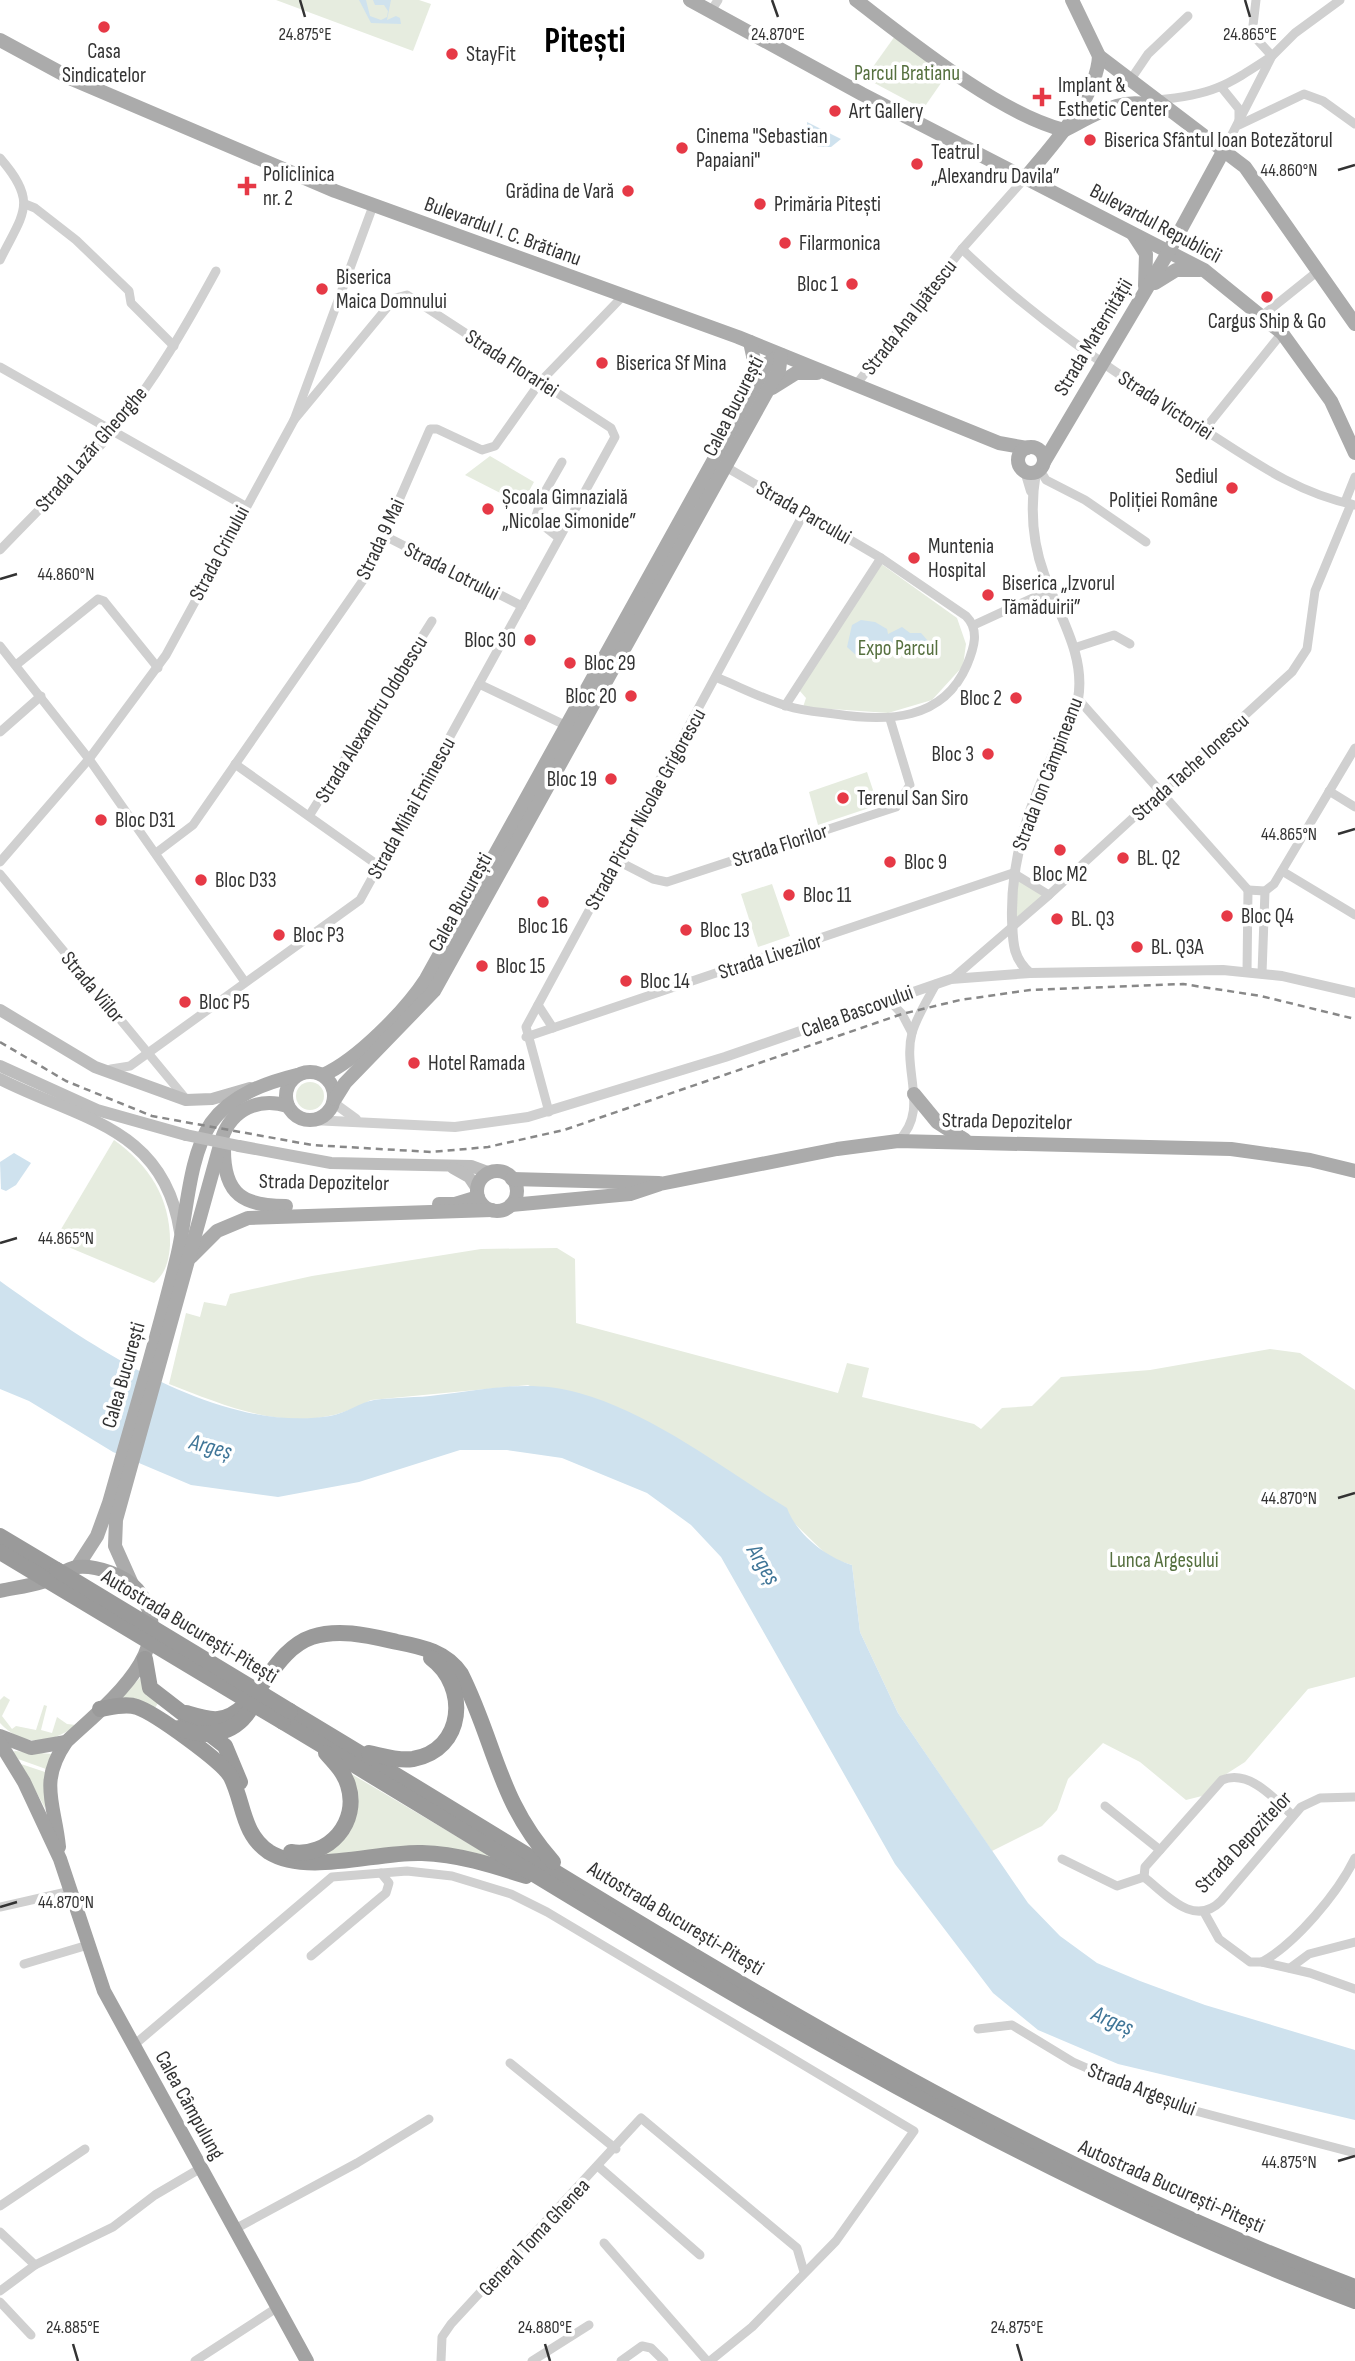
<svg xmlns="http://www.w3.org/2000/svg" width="1355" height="2361" font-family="'Sofia Sans Condensed',sans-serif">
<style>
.green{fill:#e6ecdf}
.water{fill:#cfe2ee}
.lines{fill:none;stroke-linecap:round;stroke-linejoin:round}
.minor{stroke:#d0d0d0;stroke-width:9}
.tertiary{stroke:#d0d0d0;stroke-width:10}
.secondary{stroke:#bdbdbd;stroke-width:12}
.primary{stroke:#ababab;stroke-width:14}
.trunk{stroke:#a2a2a2;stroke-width:14}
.motorway{stroke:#9a9a9a;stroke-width:16}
.rail{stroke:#888;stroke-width:2.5;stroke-dasharray:7 5;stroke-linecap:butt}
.secondary-bridge{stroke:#bdbdbd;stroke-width:12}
.motorway-bridge{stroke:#9a9a9a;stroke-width:16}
.ticks{fill:none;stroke:#333;stroke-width:2.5}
.poi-dot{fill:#e63946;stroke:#fff;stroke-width:2.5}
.labels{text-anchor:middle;stroke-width:7;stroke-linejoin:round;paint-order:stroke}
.poi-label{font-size:21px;fill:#333;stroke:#fff;text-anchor:start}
.park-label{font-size:21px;fill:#56703f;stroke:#fff}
.street-label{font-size:21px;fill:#333;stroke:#fff}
.water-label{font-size:23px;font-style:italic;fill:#3f7597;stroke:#fff}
.town-label{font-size:35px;font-weight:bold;fill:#000;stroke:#fff}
.ticks-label{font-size:18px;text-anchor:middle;fill:#333;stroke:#fff;stroke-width:7;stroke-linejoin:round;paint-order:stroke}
</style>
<rect width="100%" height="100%" fill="#fff"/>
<g class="green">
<path d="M276,0H419L431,4L413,51Z"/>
<path d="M895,36L948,73L923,109L865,78Z"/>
<path d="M490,456L534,482L522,504L465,475Z"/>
<path d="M880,563L957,618L966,644L963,666L932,700L888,713L803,707L806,698L799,690Z"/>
<path d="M867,772L878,805L818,825L809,792Z"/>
<path d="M1013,873L1049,895L1012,927Z"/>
<path d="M772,884L790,936L758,947L741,894Z"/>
<circle cx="310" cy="1096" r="14"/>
<path d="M114,1140C150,1166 171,1199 170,1245C169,1260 166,1273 154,1283L54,1241Z"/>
<path d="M557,1248L575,1259L576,1323L838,1393L847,1363L869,1368L862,1397L974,1424L981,1429L1002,1408L1032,1406L1061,1377L1150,1370L1270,1349L1300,1353L1355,1390V1677L1308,1689L1245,1762L1220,1778L1202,1796L1186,1800L1140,1762L1103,1743L1068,1779L1057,1810L1042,1826L992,1851L898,1713L860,1632L852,1565L830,1558L792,1521L528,1385L371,1400C302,1439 236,1410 169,1384L186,1313L200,1317L204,1302L226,1306L230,1294L312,1276L481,1249Z"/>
<path d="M140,1678L146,1695L158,1703L155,1708L134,1698H119Z"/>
<path d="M4,1696L10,1700L2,1716L12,1729L16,1726L36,1730L44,1705L47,1706L41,1730L52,1733L57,1717L67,1724L76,1725C51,1745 22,1747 0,1723V1700Z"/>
<path d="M15,1751L53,1754L46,1769L18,1759L13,1752Z"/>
<path d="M21,1764L45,1772V1808Z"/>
<path d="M343,1769L500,1862L317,1854L350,1824Z"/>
</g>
<g class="water">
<path d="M359,0H366L370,16L381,20L387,17L388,11L384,5H375L373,0H391L387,20L396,16L400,18L401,24L371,23Z"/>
<path d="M807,122L841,139L831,147H818L808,138Z"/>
<path d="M861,620L875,622L887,629L888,634L902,627L910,633H921L928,641C921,665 898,650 885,646L857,656L847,647L852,625Z"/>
<path d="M14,1153L31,1163L16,1185L6,1191L1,1189L0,1162Z"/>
<path d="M0,1281C88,1344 216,1434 330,1416C347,1413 360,1402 374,1400C395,1397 417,1398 438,1395C486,1389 531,1379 579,1393C654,1414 722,1468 787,1508C797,1535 826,1557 852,1565L860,1632L898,1713L1028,1903L1060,1936L1097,1963L1140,1981L1205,2005L1355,2050V2120L1118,2064L1038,2030L993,1993L895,1864L721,1557L691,1525L647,1493L562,1458L507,1450H460L359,1482L278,1497L191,1485L113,1452L29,1401L0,1389Z"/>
</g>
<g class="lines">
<g class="minor">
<path d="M711,11L718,0"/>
<path d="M1129,82L1148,54L1188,16"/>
<path d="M1222,88L1239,109V125L1304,94L1323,101L1355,124"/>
<path d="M1157,100C1213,95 1226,86 1272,56L1252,34L1256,0"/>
<path d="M1224,150L1272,56L1295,33L1340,0"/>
<path d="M0,158C39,203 23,213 0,260"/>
<path d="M25,204L35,208L76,240L129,291L131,303L174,346"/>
<path d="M962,249C1033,318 1112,371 1195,424C1246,456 1294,493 1355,505"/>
<path d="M1263,315L1318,271"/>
<path d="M0,367L245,506"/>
<path d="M855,386L962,249L1026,177"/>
<path d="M1204,430L1282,333"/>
<path d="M1040,470L1046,480L1085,500L1146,542"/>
<path d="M1345,502L1355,477"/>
<path d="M383,535L522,606"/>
<path d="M559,538L535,519L542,497L562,462"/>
<path d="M0,550C38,510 79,471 115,429C155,380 186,326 216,271"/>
<path d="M974,625L1050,590"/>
<path d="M0,646L89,759L245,982"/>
<path d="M1074,648L1114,635L1130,644"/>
<path d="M16,665L98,599L104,601L158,668"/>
<path d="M718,678C740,687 763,699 787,706C802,711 819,712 835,714C887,722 943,721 967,665C974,648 980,630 966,616L881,558L726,467"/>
<path d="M479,684L569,727"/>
<path d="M1078,699L1248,890"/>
<path d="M785,706L881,558"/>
<path d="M0,732L41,696"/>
<path d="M235,764L379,866"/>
<path d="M1329,791L1355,807"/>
<path d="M309,816L432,621"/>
<path d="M156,853L193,825L366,576L430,429H437L482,450L495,446L541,381L622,297"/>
<path d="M616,860L653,879L667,882L896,807L910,785L890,719"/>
<path d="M0,862L89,759L166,655L294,420L373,206"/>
<path d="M1282,871L1355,915"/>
<path d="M0,874L186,1099"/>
<path d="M1248,890L1265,891L1274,884L1355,748"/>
<path d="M1247,972L1248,890"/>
<path d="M1262,973L1265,891"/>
<path d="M952,979L1049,895L1292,672L1307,649L1315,591L1351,504"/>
<path d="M888,999L902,1014L912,1033"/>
<path d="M538,1005L553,1028"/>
<path d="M526,1037L1013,873L1049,895"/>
<path d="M111,1069L130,1066L360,900L615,437L611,428L407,295L395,298L294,420"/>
<path d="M549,1112L526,1027L805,511"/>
<path d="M898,1141C930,1111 902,1070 912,1033C917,1016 928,999 936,984"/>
<path d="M1105,1806L1160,1850"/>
<path d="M1062,1859L1117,1886L1144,1877C1167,1895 1194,1928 1221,1901L1301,1807L1320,1798L1355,1797"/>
<path d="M1144,1877L1145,1867L1222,1780C1249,1769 1274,1798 1292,1815"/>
<path d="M0,1907L71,1891"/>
<path d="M1204,1912L1219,1939L1250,1962H1262L1310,1973L1355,1989"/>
<path d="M311,1956L386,1893L389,1883L381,1873"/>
<path d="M1262,1962C1296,1943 1338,1893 1355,1858"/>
<path d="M24,1964L88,1945"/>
<path d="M1290,1968L1309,1954L1355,1942"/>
<path d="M978,2029L1012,2025L1073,2062L1169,2104L1355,2153"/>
<path d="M134,2045L332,1877L407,1871L452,1876L511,1894L547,1912L914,2131L836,2241L752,2327L710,2361"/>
<path d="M510,2063L616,2149"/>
<path d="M599,2167L700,2255"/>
<path d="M0,2206L85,2149"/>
<path d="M235,2229L357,2163L429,2119"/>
<path d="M0,2232L35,2265"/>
<path d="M604,2243L707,2361"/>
<path d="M0,2291L35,2265L113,2227L155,2195L201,2168"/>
<path d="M0,2302L31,2335"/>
<path d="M195,2361L278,2307"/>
<path d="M441,2361L442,2337L451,2324L641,2118L797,2248L804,2272"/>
<path d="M532,2361L589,2325"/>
<path d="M621,2361L642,2346L651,2348L664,2361"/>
</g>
<g class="tertiary">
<path d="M1025,471L1031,491"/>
<path d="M1030,973C1012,958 1013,941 1012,919C1010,835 1045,774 1078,699C1086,655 1058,614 1044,574C1032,541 1030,507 1036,472"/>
<path d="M334,1103L356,1119"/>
<path d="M312,1120L455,1127L528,1117L725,1057L951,979L1030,973L1223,970L1282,976L1355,993"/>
</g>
<g class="secondary">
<path d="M0,1010L95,1067L186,1100L212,1099L250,1088"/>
<path d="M0,1066L97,1110L186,1135"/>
<path d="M0,1079C81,1120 164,1127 180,1232"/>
<path d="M239,1146L331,1163L471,1166L490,1173"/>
<path d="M453,1168L469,1177L477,1189"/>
</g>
<g class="primary">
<path d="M690,0L862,94L1204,270L1282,333L1331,401L1355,453"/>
<path d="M856,0C911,42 998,113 1064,130"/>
<path d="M1072,0L1099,56L1245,167L1355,324"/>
<path d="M0,40L72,79L335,191L738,337L999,443L1027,448"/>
<path d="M1065,130C1093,116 1126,93 1156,108"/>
<path d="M1026,177C1052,145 1097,98 1099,56"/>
<path d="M1133,234L1146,254L1145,286"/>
<path d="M1155,283L1176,270H1200"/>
<path d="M750,342L755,365V385"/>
<path d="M772,388L796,373H817"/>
<circle cx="1031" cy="460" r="13"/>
<path d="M1044,462L1169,251L1224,150"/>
<circle cx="310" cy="1096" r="24"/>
<path d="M323,1075C357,1060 405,1011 426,979L767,364L781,355"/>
<path d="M914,1094L937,1122L965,1140"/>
<path d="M335,1099L345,1083L434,991L779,370L781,355"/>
<path d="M224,1150C224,1195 244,1206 286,1206"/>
<circle cx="497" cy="1191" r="20"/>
<path d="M512,1179L659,1183"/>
<path d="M439,1204H455L478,1197"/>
<path d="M511,1205L630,1194L660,1184L837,1149L898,1141L1231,1149L1310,1160L1355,1171"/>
<path d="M191,1257L217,1231L248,1218L492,1210"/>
<path d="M77,1567L97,1536L109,1503C132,1421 157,1340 177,1257C187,1216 188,1158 211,1123C231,1095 265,1083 297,1075"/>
<path d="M132,1584L115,1546L116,1520L222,1138C232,1109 259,1097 288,1106"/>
</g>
<g class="trunk">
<path d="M0,1591C14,1588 29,1586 42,1582C54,1578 66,1569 77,1567C96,1565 125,1575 137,1589C184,1647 105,1705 66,1742C38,1783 55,1804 59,1847"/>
<path d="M0,1736L31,1748L66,1742"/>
<path d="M0,1743L24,1782L60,1859L104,1991L307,2361"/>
</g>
<g class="motorway">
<path d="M0,1536L57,1570"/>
<path d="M145,1659L150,1688L225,1746L240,1782"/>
<path d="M100,1709C112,1707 126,1703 137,1707C155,1713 223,1762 231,1777C244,1803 242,1834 269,1852C307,1876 378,1851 422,1853C458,1854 492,1865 526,1876"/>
<path d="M290,1711C636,1918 975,2145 1355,2287"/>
<path d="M186,1713C196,1716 208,1720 218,1719C257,1715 270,1651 312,1637C340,1628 370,1636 397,1642C423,1647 446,1652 461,1674C496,1744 498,1801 553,1862"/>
<path d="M283,1722C632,1931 973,2157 1355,2301"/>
<path d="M179,1728C205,1739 233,1735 249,1711"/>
<path d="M369,1753C383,1756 398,1761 413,1759C465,1750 469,1686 431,1658"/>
<path d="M291,1852C329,1858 360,1822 348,1785C344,1772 335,1763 326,1753"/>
</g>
<path class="rail" d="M0,1042L66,1081L152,1116L312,1145L431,1152L488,1147L564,1130L902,1014L960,1000L1030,990L1183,984L1261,996L1355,1019"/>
<path class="secondary-bridge" d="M186,1135L239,1146"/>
<g class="motorway-bridge">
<path d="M0,1552L283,1722"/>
<path d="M57,1570L290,1711"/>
</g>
</g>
<path class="ticks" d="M300,0L305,17M772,0L778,17M1245,0L1250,17M1338,170L1355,165M0,579L17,574M1338,834L1355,829M0,1243L17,1238M1338,1498L1355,1493M0,1907L17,1902M1338,2161L1355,2156M73,2344L78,2361M545,2344L550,2361M1017,2344L1022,2361"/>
<g class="poi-dot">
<circle cx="104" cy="27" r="7"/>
<circle cx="452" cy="54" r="7"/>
<path d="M1038.5 86.5h7v7h7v7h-7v7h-7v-7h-7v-7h7z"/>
<circle cx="835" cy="111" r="7"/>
<circle cx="1090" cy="140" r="7"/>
<circle cx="682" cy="148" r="7"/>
<circle cx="917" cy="164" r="7"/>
<path d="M243.5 175.5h7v7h7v7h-7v7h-7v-7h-7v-7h7z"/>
<circle cx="628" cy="191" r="7"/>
<circle cx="760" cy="204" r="7"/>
<circle cx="785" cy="243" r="7"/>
<circle cx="852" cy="284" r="7"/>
<circle cx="322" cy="289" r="7"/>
<circle cx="1267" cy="297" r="7"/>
<circle cx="602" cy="363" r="7"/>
<circle cx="1232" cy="488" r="7"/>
<circle cx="488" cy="509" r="7"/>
<circle cx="914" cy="558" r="7"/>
<circle cx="988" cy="595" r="7"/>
<circle cx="530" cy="640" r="7"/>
<circle cx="570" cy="663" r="7"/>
<circle cx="631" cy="696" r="7"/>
<circle cx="1016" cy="698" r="7"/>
<circle cx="988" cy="754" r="7"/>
<circle cx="611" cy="779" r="7"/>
<circle cx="843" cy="798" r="7"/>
<circle cx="101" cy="820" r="7"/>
<circle cx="1060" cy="850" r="7"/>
<circle cx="1123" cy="858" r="7"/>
<circle cx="890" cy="862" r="7"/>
<circle cx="201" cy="880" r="7"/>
<circle cx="789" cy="895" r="7"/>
<circle cx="543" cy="902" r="7"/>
<circle cx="1227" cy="916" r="7"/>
<circle cx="1057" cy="919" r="7"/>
<circle cx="686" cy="930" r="7"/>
<circle cx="279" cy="935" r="7"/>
<circle cx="1137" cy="947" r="7"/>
<circle cx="482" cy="966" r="7"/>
<circle cx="626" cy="981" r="7"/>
<circle cx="185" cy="1002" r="7"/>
<circle cx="414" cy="1063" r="7"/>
</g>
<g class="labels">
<g class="poi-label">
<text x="104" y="58" text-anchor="middle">Casa<tspan x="104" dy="24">Sindicatelor</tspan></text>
<text x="466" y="61">StayFit</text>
<text x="1058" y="92">Implant &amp;<tspan x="1058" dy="24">Esthetic Center</tspan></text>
<text x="849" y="118">Art Gallery</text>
<text x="696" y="143">Cinema "Sebastian<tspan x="696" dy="24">Papaiani"</tspan></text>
<text x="1104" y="147">Biserica Sfântul Ioan Botezătorul</text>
<text x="931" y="159">Teatrul<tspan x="931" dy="24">„Alexandru Davila”</tspan></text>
<text x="263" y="181">Policlinica<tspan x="263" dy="24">nr. 2</tspan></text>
<text x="614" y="198" text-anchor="end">Grădina de Vară</text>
<text x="774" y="211">Primăria Pitești</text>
<text x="799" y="250">Filarmonica</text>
<text x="336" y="284">Biserica<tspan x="336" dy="24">Maica Domnului</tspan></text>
<text x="838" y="291" text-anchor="end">Bloc 1</text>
<text x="1267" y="328" text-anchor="middle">Cargus Ship &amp; Go</text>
<text x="616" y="370">Biserica Sf Mina</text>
<text x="1218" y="483" text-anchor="end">Sediul<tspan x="1218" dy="24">Poliției Române</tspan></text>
<text x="502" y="504">Școala Gimnazială<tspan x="502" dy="24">„Nicolae Simonide”</tspan></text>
<text x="928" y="553">Muntenia<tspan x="928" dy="24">Hospital</tspan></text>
<text x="1002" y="590">Biserica „Izvorul<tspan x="1002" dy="24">Tămăduirii”</tspan></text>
<text x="516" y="647" text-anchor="end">Bloc 30</text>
<text x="584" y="670">Bloc 29</text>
<text x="617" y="703" text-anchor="end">Bloc 20</text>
<text x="1002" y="705" text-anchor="end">Bloc 2</text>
<text x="974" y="761" text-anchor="end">Bloc 3</text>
<text x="597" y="786" text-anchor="end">Bloc 19</text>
<text x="857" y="805">Terenul San Siro</text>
<text x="115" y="827">Bloc D31</text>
<text x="1137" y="865">BL. Q2</text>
<text x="904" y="869">Bloc 9</text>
<text x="1060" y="881" text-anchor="middle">Bloc M2</text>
<text x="215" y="887">Bloc D33</text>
<text x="803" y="902">Bloc 11</text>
<text x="1241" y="923">Bloc Q4</text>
<text x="1071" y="926">BL. Q3</text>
<text x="543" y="933" text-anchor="middle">Bloc 16</text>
<text x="700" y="937">Bloc 13</text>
<text x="293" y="942">Bloc P3</text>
<text x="1151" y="954">BL. Q3A</text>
<text x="496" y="973">Bloc 15</text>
<text x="640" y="988">Bloc 14</text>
<text x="199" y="1009">Bloc P5</text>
<text x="428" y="1070">Hotel Ramada</text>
</g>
<g class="park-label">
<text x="907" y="80">Parcul Bratianu</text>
<text x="898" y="655">Expo Parcul</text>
<text x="1164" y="1567">Lunca Argeșului</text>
</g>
<g class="street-label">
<text transform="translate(1156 223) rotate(28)" y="7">Bulevardul Republicii</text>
<text transform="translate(503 231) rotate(20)" y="7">Bulevardul I. C. Brătianu</text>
<text transform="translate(909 317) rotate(-52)" y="7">Strada Ana Ipătescu</text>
<text transform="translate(1093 337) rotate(-59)" y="7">Strada Maternității</text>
<text transform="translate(512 363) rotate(33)" y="7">Strada Florariei</text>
<text transform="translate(1166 405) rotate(33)" y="7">Strada Victoriei</text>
<text transform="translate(733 406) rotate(-63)" y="7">Calea București</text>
<text transform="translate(91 449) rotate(-49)" y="7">Strada Lazăr Gheorghe</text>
<text transform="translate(804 512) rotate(30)" y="7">Strada Parcului</text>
<text transform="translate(380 539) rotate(-65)" y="7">Strada 9 Mai</text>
<text transform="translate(219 553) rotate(-62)" y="7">Strada Crinului</text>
<text transform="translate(452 571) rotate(27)" y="7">Strada Lotrului</text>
<text transform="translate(371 719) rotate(-58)" y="7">Strada Alexandru Odobescu</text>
<text transform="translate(1190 767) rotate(-42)" y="7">Strada Tache Ionescu</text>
<text transform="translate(1047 774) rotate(-69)" y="7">Strada Ion Câmpineanu</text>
<text transform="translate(411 808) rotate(-61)" y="7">Strada Mihai Eminescu</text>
<text transform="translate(645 809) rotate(-61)" y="7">Strada Pictor Nicolae Grigorescu</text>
<text transform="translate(780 845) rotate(-18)" y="7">Strada Florilor</text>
<text transform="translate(460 902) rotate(-61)" y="7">Calea București</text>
<text transform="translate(770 956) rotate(-18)" y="7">Strada Livezilor</text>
<text transform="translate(93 987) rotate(50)" y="7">Strada Viilor</text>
<text transform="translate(857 1011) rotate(-20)" y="7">Calea Bascovului</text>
<text transform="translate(1007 1121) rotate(1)" y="7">Strada Depozitelor</text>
<text transform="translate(324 1182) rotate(1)" y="7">Strada Depozitelor</text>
<text transform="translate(123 1375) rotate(-74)" y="7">Calea București</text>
<text transform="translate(190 1626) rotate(31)" y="7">Autostrada București-Pitești</text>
<text transform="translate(1243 1842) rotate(-47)" y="7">Strada Depozitelor</text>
<text transform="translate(676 1918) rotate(31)" y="7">Autostrada București-Pitești</text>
<text transform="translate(1142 2089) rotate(21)" y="7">Strada Argeșului</text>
<text transform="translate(190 2105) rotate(61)" y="7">Calea Câmpulung</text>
<text transform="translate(1172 2186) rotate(24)" y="7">Autostrada București-Pitești</text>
<text transform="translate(534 2237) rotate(-47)" y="7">General Toma Ghenea</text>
</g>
<g class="water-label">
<text transform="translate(211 1446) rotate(15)" y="8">Argeș</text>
<text transform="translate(764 1564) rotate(59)" y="8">Argeș</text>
<text transform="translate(1113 2020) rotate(23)" y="8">Argeș</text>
</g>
<g class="town-label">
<text x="585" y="52">Pitești</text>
</g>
</g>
<g class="ticks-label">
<text x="305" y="40">24.875°E</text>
<text x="778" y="40">24.870°E</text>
<text x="1250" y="40">24.865°E</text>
<text x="1289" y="176">44.860°N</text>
<text x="66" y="580">44.860°N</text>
<text x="1289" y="840">44.865°N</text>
<text x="66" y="1244">44.865°N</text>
<text x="1289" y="1504">44.870°N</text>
<text x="66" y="1908">44.870°N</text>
<text x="1289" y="2168">44.875°N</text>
<text x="73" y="2333">24.885°E</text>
<text x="545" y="2333">24.880°E</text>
<text x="1017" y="2333">24.875°E</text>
</g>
</svg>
